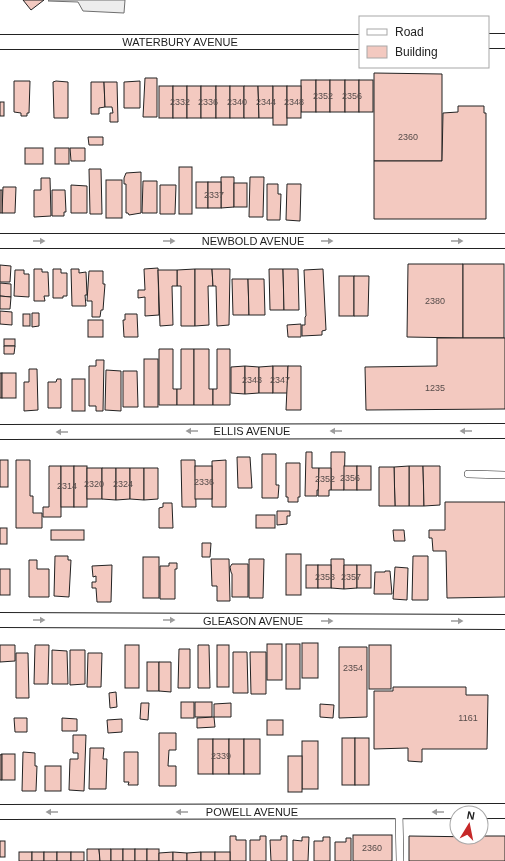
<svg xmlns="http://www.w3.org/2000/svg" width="505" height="861" font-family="Arial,sans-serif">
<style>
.parking{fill:#ededed;stroke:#6f6f6f}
.building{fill:#f3c9c0;stroke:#222}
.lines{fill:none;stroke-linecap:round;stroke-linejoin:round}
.lane-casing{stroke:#222;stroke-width:8}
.street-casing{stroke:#222;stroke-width:16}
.lane{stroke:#fff;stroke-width:7}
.street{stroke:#fff;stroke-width:14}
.oneway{fill:#9c9c9c}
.labels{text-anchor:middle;stroke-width:3;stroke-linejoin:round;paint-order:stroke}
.number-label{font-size:9px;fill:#564c4a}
.street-label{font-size:11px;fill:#222;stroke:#fff}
</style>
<rect width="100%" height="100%" fill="#fff"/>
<path class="parking" d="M49,0H125L124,13L83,11L78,2L48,1Z"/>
<g class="building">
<path d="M23,0H44L31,10Z"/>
<path d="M374,73L442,74V161H374Z"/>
<path d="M145,78H157V117H143Z"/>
<rect x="301" y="80" width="15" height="32"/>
<rect x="316" y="80" width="14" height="32"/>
<rect x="330" y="80" width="15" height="32"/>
<rect x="345" y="80" width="14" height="32"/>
<rect x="359" y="80" width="14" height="32"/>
<path d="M14,81H30L29,113H27V116H21V113L14,112Z"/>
<path d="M56,81L68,82V118H54L53,82Z"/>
<path d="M140,81V108H124V82Z"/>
<path d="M91,82H104L105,107L99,108V114H91Z"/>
<path d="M104,82H117L118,122H110V113H113L112,107H105Z"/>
<rect x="159" y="86" width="14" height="32"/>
<rect x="173" y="86" width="14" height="32"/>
<rect x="187" y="86" width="14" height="32"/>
<rect x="201" y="86" width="15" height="32"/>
<rect x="216" y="86" width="14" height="32"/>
<rect x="230" y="86" width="14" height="32"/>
<path d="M244,86H258L259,118H244Z"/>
<path d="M258,86H273V118H259Z"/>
<rect x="273" y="86" width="14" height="39"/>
<rect x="287" y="86" width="14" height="32"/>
<rect x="0" y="102" width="4" height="14"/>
<path d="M458,106H484V113H486V219H374V161H442L443,113L458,112Z"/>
<path d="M88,137H103V145H89Z"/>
<rect x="25" y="148" width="18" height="16"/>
<rect x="55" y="148" width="14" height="16"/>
<path d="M70,148H85V161H71Z"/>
<rect x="179" y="167" width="13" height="47"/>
<path d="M89,169H101L102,214H90Z"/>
<path d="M141,172V213L129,215L128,213H126V184H124V178L126,173Z"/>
<path d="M221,177H234V207L221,208Z"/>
<path d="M250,177H264L263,217H249Z"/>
<path d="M41,178H50L51,216L34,217V190H41Z"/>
<rect x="106" y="180" width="16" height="38"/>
<path d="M143,181H157V213H142Z"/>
<rect x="196" y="182" width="12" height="26"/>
<rect x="208" y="182" width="13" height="26"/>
<rect x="234" y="183" width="13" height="24"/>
<path d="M267,184H278V194H281L280,220H267Z"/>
<path d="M287,184H301L300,221L286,220Z"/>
<path d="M71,185L87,186V213H71Z"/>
<path d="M160,185H176L175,214H160Z"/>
<path d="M3,187H16L15,213H2Z"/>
<rect x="0" y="190" width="2" height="23"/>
<path d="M52,190H65L66,212H64V216H52Z"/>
<path d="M408,264H463V338L407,337Z"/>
<rect x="463" y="264" width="41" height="74"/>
<path d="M0,265L11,266L10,282H0Z"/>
<path d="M158,268L159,315L145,316V297L138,298V290H145L144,269Z"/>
<path d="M34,269H42V272H48L49,296H44L45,301H34Z"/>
<path d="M53,269H61V273H67V296H63V298H53Z"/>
<path d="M71,269H79V273L86,272L87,295H85L86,306H72Z"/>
<path d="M195,269V326H181V286H177V270Z"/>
<path d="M195,269H212L213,286H208L209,325L195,326Z"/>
<path d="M212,269H230L229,325L217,326L216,286H213Z"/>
<path d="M269,269H283L284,310H270Z"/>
<path d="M283,269H298L299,310H284Z"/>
<path d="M323,269L326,330L322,331V335L302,336V325H305V317L306,316L304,270Z"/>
<path d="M15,270H24V274H29V297L14,296Z"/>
<path d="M158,270H177V286H172L173,325L160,326Z"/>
<path d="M89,271H103V284H105L103,310H101L100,317H92V301H87Z"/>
<rect x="339" y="276" width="15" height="40"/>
<path d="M354,276H369L368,316H354Z"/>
<path d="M232,279H248L249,315H233Z"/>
<path d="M248,279H264L265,315H249Z"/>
<path d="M0,283L11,284V297L0,296Z"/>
<path d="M0,296L11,297L10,309H0Z"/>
<path d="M0,311L12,312V325L0,324Z"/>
<path d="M32,313H39V326L32,327Z"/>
<rect x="23" y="314" width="7" height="12"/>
<path d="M125,314H137L138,337H124L123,320H125Z"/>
<rect x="88" y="320" width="15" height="17"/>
<path d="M301,324V337H288L287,325Z"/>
<path d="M437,338H505V409L366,410L365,367L437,366Z"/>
<rect x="4" y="339" width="11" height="7"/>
<path d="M4,346H15L14,354H4Z"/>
<path d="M159,349H173V389H177V405H159Z"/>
<path d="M181,349H194V405H177V389H181Z"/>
<path d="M194,349H209V389H213V405H194Z"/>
<path d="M217,349H230V405H213V389H217Z"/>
<rect x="144" y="359" width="14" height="48"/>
<path d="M96,360H104L103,411H96V406H89V366H96Z"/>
<path d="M245,366V394L231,393V367Z"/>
<path d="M245,366L259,367V393L245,394Z"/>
<path d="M273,366V393H259V367Z"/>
<rect x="273" y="366" width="15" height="27"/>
<path d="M288,366H301V410H286Z"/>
<path d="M29,369H37L38,410L24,411V382H29Z"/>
<path d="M106,370L121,371V411L105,410Z"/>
<path d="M123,371H137L138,407H123Z"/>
<rect x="0" y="373" width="2" height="25"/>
<rect x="2" y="373" width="14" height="25"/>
<path d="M57,379H61V408H48V382H56Z"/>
<rect x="72" y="379" width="13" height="32"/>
<path d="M306,452H312V468H319V490H317V496H305Z"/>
<path d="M331,452H345L344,490H331Z"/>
<path d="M262,454H276V485H279L278,498H262Z"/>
<path d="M237,457H250L252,488H238Z"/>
<rect x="0" y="460" width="8" height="27"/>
<path d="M16,460H30V496H33V513H42V528H16Z"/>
<path d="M181,460H195L196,507H182Z"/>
<path d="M226,460V507H212V461Z"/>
<path d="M286,463H300V497H298V502H288V497H286Z"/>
<path d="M49,466H61V517H43V507H49Z"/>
<rect x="61" y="466" width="13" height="41"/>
<rect x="74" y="466" width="13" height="41"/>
<rect x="195" y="466" width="17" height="33"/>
<rect x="344" y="466" width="13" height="24"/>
<rect x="357" y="466" width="14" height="24"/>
<path d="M409,466H423L424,506H409Z"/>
<path d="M409,466V506H395L394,467Z"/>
<path d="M423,466H440V505L424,506Z"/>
<path d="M379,467H394L395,506H379Z"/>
<rect x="87" y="468" width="15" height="31"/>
<path d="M102,468H116V500L102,499Z"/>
<path d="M116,468H130V499L116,500Z"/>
<path d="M130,468H144V500L130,499Z"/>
<path d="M144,468H158V499L144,500Z"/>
<path d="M319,468H331V490H329V496H318Z"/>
<path d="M445,502H505V597L447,598L446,551H433L432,538H429V530H445Z"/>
<path d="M163,503H172L173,528H159V508L163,507Z"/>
<path d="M277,511H290V516H287V524L277,525Z"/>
<rect x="256" y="515" width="19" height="13"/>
<rect x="0" y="528" width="7" height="16"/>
<rect x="51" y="530" width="33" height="10"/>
<path d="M393,530H404L405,541H394Z"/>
<path d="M202,543H211L210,557H202Z"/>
<rect x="286" y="554" width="15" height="41"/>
<path d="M55,556H68V560H71L69,597L54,596Z"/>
<path d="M413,556H428V600H412Z"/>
<rect x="143" y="557" width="16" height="41"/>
<path d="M211,559H229L230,601H217V586H212Z"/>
<path d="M249,559H264L263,598H249Z"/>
<path d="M331,559H344V589L331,588Z"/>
<path d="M29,560H37V569H49V597H29Z"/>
<path d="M169,563H177V569H175V599H160V566H169Z"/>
<path d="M232,564H248V597H232V574L231,572L230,567Z"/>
<path d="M112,565L111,602H97L96,588H92V582H96V576L93,577L92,566Z"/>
<rect x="306" y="565" width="12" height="23"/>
<rect x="318" y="565" width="13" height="23"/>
<path d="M344,565H357V588L344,589Z"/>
<rect x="357" y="565" width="14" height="23"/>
<path d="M395,567L408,568L407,600L393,599Z"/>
<rect x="0" y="569" width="10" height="26"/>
<path d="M385,571H390L392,594H374L375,572H385Z"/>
<rect x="302" y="643" width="16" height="35"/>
<rect x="267" y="644" width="15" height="36"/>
<rect x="286" y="644" width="14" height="45"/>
<path d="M0,645H15V661L0,662Z"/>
<path d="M35,645H49L48,684H34Z"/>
<rect x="125" y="645" width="14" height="43"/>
<path d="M198,645H209L210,688H198Z"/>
<rect x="217" y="645" width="12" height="42"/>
<rect x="369" y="645" width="22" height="44"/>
<path d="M339,647H367V717L339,718Z"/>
<path d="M179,649H190V688H178Z"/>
<path d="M52,650L67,651L68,684H52Z"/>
<path d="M70,650H85V684L70,685Z"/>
<path d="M233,652H247L248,693H233Z"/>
<path d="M250,652H266V694H251Z"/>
<path d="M16,653H28L29,698H16Z"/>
<path d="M88,653H102L101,687H87Z"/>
<rect x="147" y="662" width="12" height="29"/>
<path d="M159,662H171V692L159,691Z"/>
<path d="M393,687H466V695H488L487,749H422V762L408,761V748L374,749V691H393Z"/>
<path d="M116,692L117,707L110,708L109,693Z"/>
<rect x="181" y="702" width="13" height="16"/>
<rect x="195" y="702" width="17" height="15"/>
<path d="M141,703H149L148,720L140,719Z"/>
<path d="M231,703V717H214V704Z"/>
<path d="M320,704L334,705L333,718L320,717Z"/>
<path d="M214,717L215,727L197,728V718Z"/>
<path d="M14,718H27V732H15Z"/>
<path d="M62,718L77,719V731H62Z"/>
<path d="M122,719V732L108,733L107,720Z"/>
<rect x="267" y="720" width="16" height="15"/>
<path d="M159,733H176V750H169L168,766H176V786H159Z"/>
<path d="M73,735H86L84,791L69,790L70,759H78V753H73Z"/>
<rect x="342" y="738" width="13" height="47"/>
<rect x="355" y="738" width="14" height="47"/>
<rect x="198" y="739" width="15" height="35"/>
<rect x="213" y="739" width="16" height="35"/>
<rect x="229" y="739" width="15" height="35"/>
<rect x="244" y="739" width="16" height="35"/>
<rect x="302" y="741" width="16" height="48"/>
<path d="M90,748H104L103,759H107L106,789H89Z"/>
<path d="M23,752L35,753V766H37L36,791H22Z"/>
<path d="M124,752H138V785H128L129,782H124Z"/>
<path d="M2,754V780H0V755Z"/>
<rect x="2" y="754" width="13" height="26"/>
<rect x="288" y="756" width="14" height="36"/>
<rect x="45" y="766" width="16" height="25"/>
<rect x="353" y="835" width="39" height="26"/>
<path d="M230,836H236V840H246V861H230Z"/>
<path d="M260,836H266V861H250V840H260Z"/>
<path d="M281,836H287V861H271L270,840H281Z"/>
<path d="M409,836L481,837V836H505V861H409Z"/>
<path d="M302,837H309L308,861H293V840L302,841Z"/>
<path d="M323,837H330V861H314V841H323Z"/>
<path d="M346,838H351V861H335V842H346Z"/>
<rect x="0" y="841" width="5" height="16"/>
<path d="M87,849H99L100,861H87Z"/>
<path d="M99,849H111V861H100Z"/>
<rect x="111" y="849" width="12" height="12"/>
<rect x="123" y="849" width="12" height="12"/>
<rect x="135" y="849" width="12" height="12"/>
<rect x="147" y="849" width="12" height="12"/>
<rect x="19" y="852" width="13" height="9"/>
<rect x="32" y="852" width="12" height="9"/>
<rect x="44" y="852" width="13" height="9"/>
<rect x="57" y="852" width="14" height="9"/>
<rect x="71" y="852" width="13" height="9"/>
<path d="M173,852V861H159V853Z"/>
<path d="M173,852L187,853V861H173Z"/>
<path d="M201,852V861H187V853Z"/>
<rect x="201" y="852" width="14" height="9"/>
<rect x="215" y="852" width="15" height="9"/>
</g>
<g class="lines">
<defs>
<g id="lane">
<path d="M468,474L505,475"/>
<path d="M399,812L400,861"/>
</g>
<g id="street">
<path d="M488,41H505"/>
<path d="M0,42H360"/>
<path d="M0,241H505"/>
<path d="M0,432L505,431"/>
<path d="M0,620L505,622"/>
<path d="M0,812L505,811"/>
</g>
</defs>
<use href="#lane" class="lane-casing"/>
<use href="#street" class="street-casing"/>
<use href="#lane" class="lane"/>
<use href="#street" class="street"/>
</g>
<defs><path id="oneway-solid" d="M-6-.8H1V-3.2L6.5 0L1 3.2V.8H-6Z"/></defs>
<g class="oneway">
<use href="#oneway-solid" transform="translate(39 241)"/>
<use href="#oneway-solid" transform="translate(169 241)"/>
<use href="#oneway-solid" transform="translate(327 241)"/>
<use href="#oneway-solid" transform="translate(457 241)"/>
<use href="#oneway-solid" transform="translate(192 431) rotate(180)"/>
<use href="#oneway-solid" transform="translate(336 431) rotate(180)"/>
<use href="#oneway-solid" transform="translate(466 431) rotate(180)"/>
<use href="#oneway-solid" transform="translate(62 432) rotate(180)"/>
<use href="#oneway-solid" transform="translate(39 620)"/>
<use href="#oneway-solid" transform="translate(169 620)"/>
<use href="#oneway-solid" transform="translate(327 621)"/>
<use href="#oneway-solid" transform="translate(457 621)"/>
<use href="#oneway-solid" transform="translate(52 812) rotate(180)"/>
<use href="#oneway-solid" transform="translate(182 812) rotate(180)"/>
<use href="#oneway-solid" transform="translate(438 812) rotate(180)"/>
</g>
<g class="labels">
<g class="number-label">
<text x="323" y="99">2352</text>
<text x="352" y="99">2356</text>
<text x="180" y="105">2332</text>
<text x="208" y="105">2336</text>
<text x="237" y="105">2340</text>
<text x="266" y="105">2344</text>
<text x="294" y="105">2348</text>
<text x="408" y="140">2360</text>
<text x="214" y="198">2337</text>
<text x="435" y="304">2380</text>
<text x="252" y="383">2343</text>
<text x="280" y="383">2347</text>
<text x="435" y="391">1235</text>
<text x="350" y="481">2356</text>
<text x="325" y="482">2352</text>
<text x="204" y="485">2336</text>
<text x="94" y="487">2320</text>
<text x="123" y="487">2324</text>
<text x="67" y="489">2314</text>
<text x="325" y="580">2353</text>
<text x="351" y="580">2357</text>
<text x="353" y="671">2354</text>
<text x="468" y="721">1161</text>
<text x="221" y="759">2339</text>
<text x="372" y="851">2360</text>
</g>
<g class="street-label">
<text x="180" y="46">WATERBURY AVENUE</text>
<text x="253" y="245">NEWBOLD AVENUE</text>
<text x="252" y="435">ELLIS AVENUE</text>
<text x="253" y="625">GLEASON AVENUE</text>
<text x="252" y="816">POWELL AVENUE</text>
</g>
</g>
<rect x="359" y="16" width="130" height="52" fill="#ffffff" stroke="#a7a7a7"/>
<rect x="367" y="29" width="20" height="6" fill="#ffffff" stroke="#a7a7a7"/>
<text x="395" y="36" font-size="12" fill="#222222">Road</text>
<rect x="367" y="46" width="20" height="12" fill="#f3c9c0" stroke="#a7a7a7"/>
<text x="395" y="56" font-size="12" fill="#222222">Building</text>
<g transform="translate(469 825) rotate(10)"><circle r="19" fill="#ffffff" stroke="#a7a7a7"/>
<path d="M0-3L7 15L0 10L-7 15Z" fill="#c62828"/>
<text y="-6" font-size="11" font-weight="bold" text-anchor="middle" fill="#222222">N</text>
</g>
</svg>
